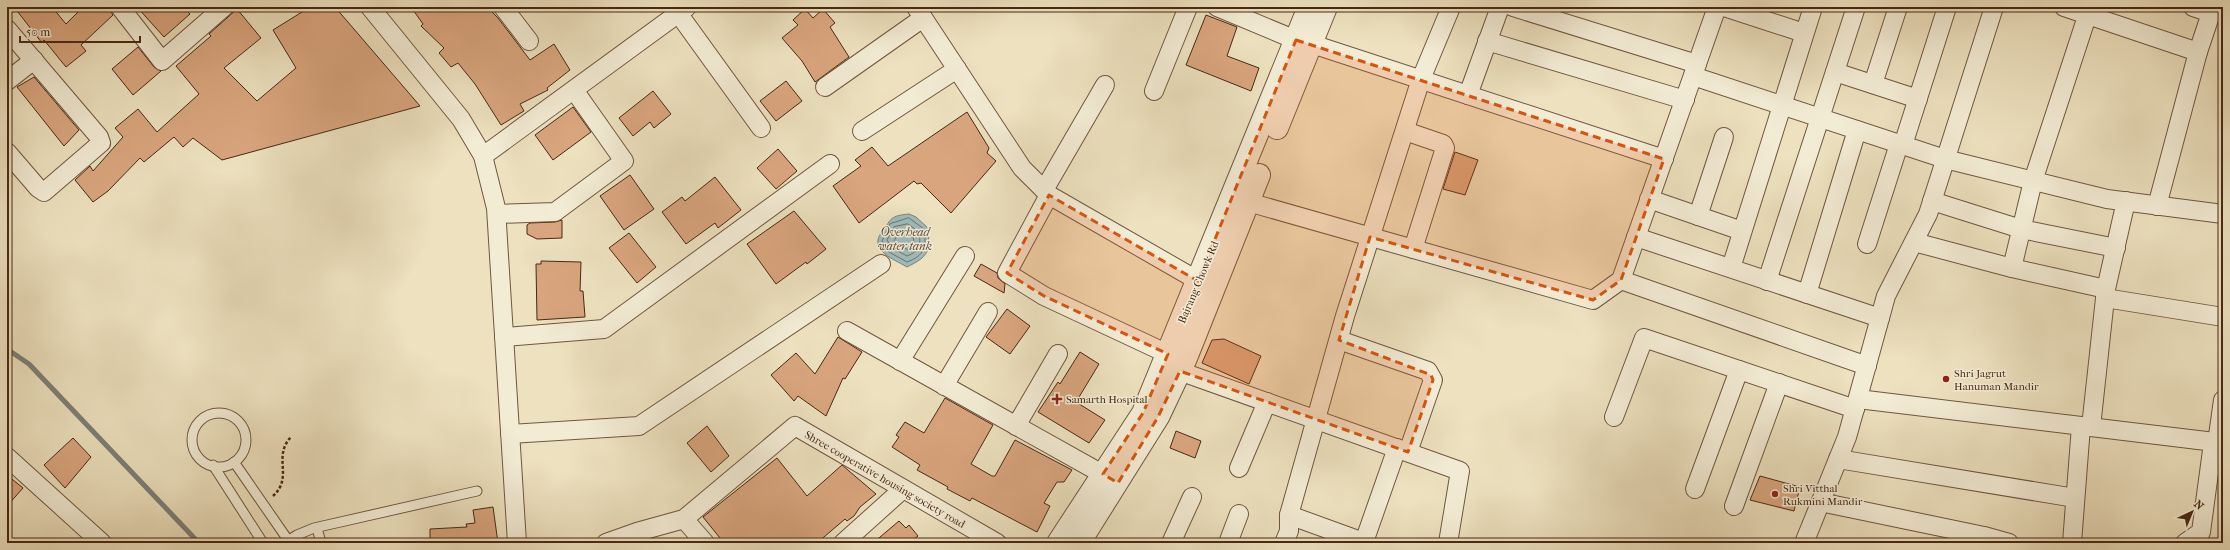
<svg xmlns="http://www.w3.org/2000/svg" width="2230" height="550" font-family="'IM FELL French Canon',serif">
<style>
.water{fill:#9ebbbd;stroke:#7c8079}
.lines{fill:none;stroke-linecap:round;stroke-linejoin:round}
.shore{stroke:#737268;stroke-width:1}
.stream{stroke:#7c8079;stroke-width:5}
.building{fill:#d9a57e;stroke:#482814}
.service-casing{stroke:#71563f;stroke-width:11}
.minor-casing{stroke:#71563f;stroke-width:20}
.tertiary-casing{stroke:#71563f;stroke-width:24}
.path{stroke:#482814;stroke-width:2.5;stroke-dasharray:3 2;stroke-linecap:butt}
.service{stroke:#f3ecd5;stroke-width:9}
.minor{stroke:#f3ecd5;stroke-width:18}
.tertiary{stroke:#f3ecd5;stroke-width:22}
.marked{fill:#d8540d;fill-opacity:0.2;stroke:#d8540d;stroke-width:3;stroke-dasharray:8 5;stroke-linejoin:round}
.poi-dot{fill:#8f2418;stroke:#f3ecd5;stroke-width:1.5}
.labels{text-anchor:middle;stroke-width:3;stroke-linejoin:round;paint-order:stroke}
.street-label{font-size:11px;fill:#482814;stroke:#f3ecd5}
.poi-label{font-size:11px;fill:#482814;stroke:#f3ecd5;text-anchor:start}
.water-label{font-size:12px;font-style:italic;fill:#5e4d3e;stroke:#f3ecd5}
</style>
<rect width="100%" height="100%" fill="#ede1bf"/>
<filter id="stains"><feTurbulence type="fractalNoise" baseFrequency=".005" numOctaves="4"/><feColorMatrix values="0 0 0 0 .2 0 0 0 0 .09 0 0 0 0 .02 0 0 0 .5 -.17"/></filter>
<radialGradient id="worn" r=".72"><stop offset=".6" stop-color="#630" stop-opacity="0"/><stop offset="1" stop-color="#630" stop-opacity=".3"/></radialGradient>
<path class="water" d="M909,214L916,217L928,228C930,252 929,256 907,267C899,262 888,258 882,251C876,244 877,238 882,232C892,218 890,216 909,214Z"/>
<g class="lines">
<g class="shore">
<path d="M909,218L924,229C927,247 924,256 907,262L889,252L882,241L890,224Z"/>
<path d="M908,224L919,232C921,245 920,251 907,256L892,248L887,240L894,227Z"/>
<path d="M907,230L913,235L914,244L912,248L908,250L894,241L899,232Z"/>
</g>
<path class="stream" d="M7,349L29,364L199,543"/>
</g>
<g class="building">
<path d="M14,7H52L66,24L83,7H108L113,15L81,45L86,51L66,67L44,40L42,43Z"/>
<path d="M137,7H183L190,14L164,37Z"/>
<path d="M310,7H335L420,106L222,160L193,138L183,147L174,137L144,162L140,158L108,191L93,202L75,180L90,166L93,171L123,137L115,128L138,109L157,132L199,94L176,66L211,36L209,34L237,9L261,38L224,68L257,101L296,68L273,30Z"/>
<path d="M411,7H487L498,18L530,60L554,44L570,70L547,88L548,90L520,104L524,111L501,125L475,84L458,63L451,67L439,53L444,48L421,26L423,24Z"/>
<path d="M805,9L813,18L823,9L835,23L830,27L849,57L815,82L802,61L782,38L798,25L793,20Z"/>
<path d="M1206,15L1237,27L1227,56L1259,68L1251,91L1186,65Z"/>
<path d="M138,47L154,67L161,71L133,95L112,69Z"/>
<path d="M34,77L79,130L64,146L17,87Z"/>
<path d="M786,81L802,101L776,121L760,101Z"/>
<path d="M653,91L671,114L654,128L650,122L633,136L619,118Z"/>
<path d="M573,107L591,132L553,160L535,135Z"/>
<path d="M967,112L989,148L987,153L996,161L951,213L921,183L917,184L914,181L859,223L833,186L861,166L855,160L872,147L888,166Z"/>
<path d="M778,149L797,171L776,189L757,168Z"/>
<path d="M1455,152L1478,160L1465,195L1443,189Z"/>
<path d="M630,175L654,209L624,230L600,196Z"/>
<path d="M715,177L741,210L718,228L715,223L686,244L662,212L682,197L685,201Z"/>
<path d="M794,211L826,249L807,264L806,262L776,284L747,244Z"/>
<path d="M562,220V238L537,239L527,234V225L530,223L555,222Z"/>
<path d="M629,233L656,267L637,283L609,248Z"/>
<path d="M541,261L581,262L580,291H583L585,317L537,320L536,264H541Z"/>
<path d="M981,264L997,273L998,278L1005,284L1004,293L974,276Z"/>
<path d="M1007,309L1030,326L1010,354L986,337Z"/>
<path d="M838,337L862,352L845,379L843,378L826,416L798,396L794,401L771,375L796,353L815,374Z"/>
<path d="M1224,339L1261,356L1249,384L1202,363L1212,340Z"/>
<path d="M1080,352L1099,364L1076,402L1105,420L1089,443L1038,412L1058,382L1060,384Z"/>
<path d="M945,398L993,425L971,464L992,476H995L1015,440L1072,470L1064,482H1057L1044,503L1050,506L1037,532L972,498L970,501L947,489L948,487L917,470L920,465L892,447L899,437L896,435L905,422L924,433Z"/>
<path d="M707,426L729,456L711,472L687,443Z"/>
<path d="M1176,431L1201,441L1195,458L1170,448Z"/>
<path d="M73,438L91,457L65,488L44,465Z"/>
<path d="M777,458L807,496L842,465L876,494L860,507L854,516L847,521L845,519L817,543H724L703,517Z"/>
<path d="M7,475L23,488L7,506Z"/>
<path d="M1760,476L1800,487L1794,511L1750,500Z"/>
<path d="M493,507L498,543H430V529L467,527L466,524L475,523L473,510Z"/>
<path d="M899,521L906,528L909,525L918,536L909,543H873Z"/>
</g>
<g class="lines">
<defs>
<g id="service">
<circle cx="219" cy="440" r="27"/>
<path d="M234,462L288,540"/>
<path d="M213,465L263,543"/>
<path d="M317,528L321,543"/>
<path d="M284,543L297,535L314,528L477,491"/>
</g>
<g id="minor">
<path d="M120,7L162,61L224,7"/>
<path d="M370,7L461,119L483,156L496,208L517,543"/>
<path d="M503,7L529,41"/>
<path d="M916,7L1022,168L1049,195L1209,287"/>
<path d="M1217,7L1296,40L1312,44L1664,159"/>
<path d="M1513,7L1697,64"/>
<path d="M1724,7L1804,33"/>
<path d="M2064,7L2198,52"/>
<path d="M2193,7L2211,13"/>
<path d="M678,13L761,128"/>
<path d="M7,29L99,137L101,143L44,192L38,188L7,152"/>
<path d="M1487,41L1685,100"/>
<path d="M1835,72L1918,99"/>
<path d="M1693,76L1945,159L2107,199L2223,214"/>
<path d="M7,81L34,60"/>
<path d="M1873,84L1898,7"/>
<path d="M825,87L923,18"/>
<path d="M1154,91L1188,7"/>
<path d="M1468,95L1500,7"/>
<path d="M862,131L957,69"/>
<path d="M1405,131L1443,144L1445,148L1413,249"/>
<path d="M1903,145L1947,7"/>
<path d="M483,156L687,7"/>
<path d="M1044,190L1105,85"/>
<path d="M1049,195L1007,273L1044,296L1168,354"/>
<path d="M1649,199L1742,231"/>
<path d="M1932,201L2021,229L2116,248"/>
<path d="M1248,202L1593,300L1621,280L1717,7"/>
<path d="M2157,206L2198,52L2213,7"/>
<path d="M497,214L555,212L624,161L574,90"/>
<path d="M1698,216L1724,137"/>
<path d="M1636,237L1880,318"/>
<path d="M1914,242L2012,268L2106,289"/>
<path d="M1867,244L1899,144"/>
<path d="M1731,268L1813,7"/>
<path d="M2012,268L2033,181L2090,7"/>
<path d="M1621,280L1867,366"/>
<path d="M1767,281L1856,7"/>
<path d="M1807,294L1857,130"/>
<path d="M2105,298L2223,317"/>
<path d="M847,331L1115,481"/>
<path d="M504,337L604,329L830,164"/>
<path d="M1339,340L1428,371L1433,380L1408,452"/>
<path d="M900,361L965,256"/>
<path d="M1168,367L1460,471L1448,543"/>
<path d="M944,386L988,312"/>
<path d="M1858,399L2223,443"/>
<path d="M1614,417L1644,338L1855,409"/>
<path d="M1016,426L1058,354"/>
<path d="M2091,427L2106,289L2126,201"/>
<path d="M510,434L639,426L881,264"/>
<path d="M2217,443L2223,400"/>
<path d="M7,457L102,543"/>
<path d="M1838,459L2075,498"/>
<path d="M1239,468L1267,402"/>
<path d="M1695,489L1739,370"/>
<path d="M1820,502L1984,536L2009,543"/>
<path d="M1734,506L1779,383"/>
<path d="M1289,515L1366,543"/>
<path d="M684,519L705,543"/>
<path d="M1364,542L1397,448"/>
<path d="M606,543L637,532L684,519L795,426L997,543"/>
<path d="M843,543L903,489"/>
<path d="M1171,543L1192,497"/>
<path d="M1228,543L1239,514"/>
<path d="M1284,543L1289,531V515L1345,316L1421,79L1451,7"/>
<path d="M1804,543L1847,437L1886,296L1928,214L1994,7"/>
<path d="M2072,543L2081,426"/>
<path d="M2185,543L2201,532L2213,443"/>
</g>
<g id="tertiary">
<path d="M1277,128L1326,7"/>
<path d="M1058,543L1143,413L1309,7"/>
<path d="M1079,543L1158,417L1186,358L1259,175"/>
</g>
</defs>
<use href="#service" class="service-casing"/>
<use href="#minor" class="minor-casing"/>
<use href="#tertiary" class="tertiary-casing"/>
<path class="path" d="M273,496C294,477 272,457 291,437"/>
<use href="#service" class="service"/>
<use href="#minor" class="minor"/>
<use href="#tertiary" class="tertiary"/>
</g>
<path class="marked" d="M1296,40L1664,159L1621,280L1593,300L1370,237L1339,340L1431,375L1433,380L1408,452L1180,371L1158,417L1118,483L1103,474L1143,413L1168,354L1044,296L1007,273L1049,195L1198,281Z"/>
<g class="poi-dot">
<circle cx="1946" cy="379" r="4"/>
<path d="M1055 393h4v4h4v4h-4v4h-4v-4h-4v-4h4z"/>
<circle cx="1775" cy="494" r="4"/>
</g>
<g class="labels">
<g class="street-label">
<text transform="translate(1198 282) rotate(-67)" y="4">Bajrang Chowk Rd</text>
<text transform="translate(885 479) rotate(30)" y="4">Shree cooperative housing society road</text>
</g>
<g class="poi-label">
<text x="1954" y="377">Shri Jagrut<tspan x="1954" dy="13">Hanuman Mandir</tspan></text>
<text x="1066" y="403">Samarth Hospital</text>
<text x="1783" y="492">Shri Vitthal<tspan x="1783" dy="13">Rukmini Mandir</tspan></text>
</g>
<g class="water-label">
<text x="905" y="236">Overhead<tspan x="905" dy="14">water tank</tspan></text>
</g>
</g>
<rect width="2230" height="550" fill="none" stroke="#ede1bf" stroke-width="24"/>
<rect x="8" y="8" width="2214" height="534" fill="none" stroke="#482814" stroke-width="2"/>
<rect x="12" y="12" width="2206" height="526" fill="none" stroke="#482814"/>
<g transform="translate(2192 512) rotate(44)" stroke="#f3ecd5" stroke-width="3" paint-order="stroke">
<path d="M0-3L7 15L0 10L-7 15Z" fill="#482814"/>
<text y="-6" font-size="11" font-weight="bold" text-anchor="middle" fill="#482814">N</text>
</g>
<path d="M20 36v6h120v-6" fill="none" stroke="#482814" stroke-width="2"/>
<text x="26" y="36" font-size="12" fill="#482814" stroke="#f3ecd5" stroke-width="3" paint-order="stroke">50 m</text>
<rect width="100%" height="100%" filter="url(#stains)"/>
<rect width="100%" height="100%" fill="url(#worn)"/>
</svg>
